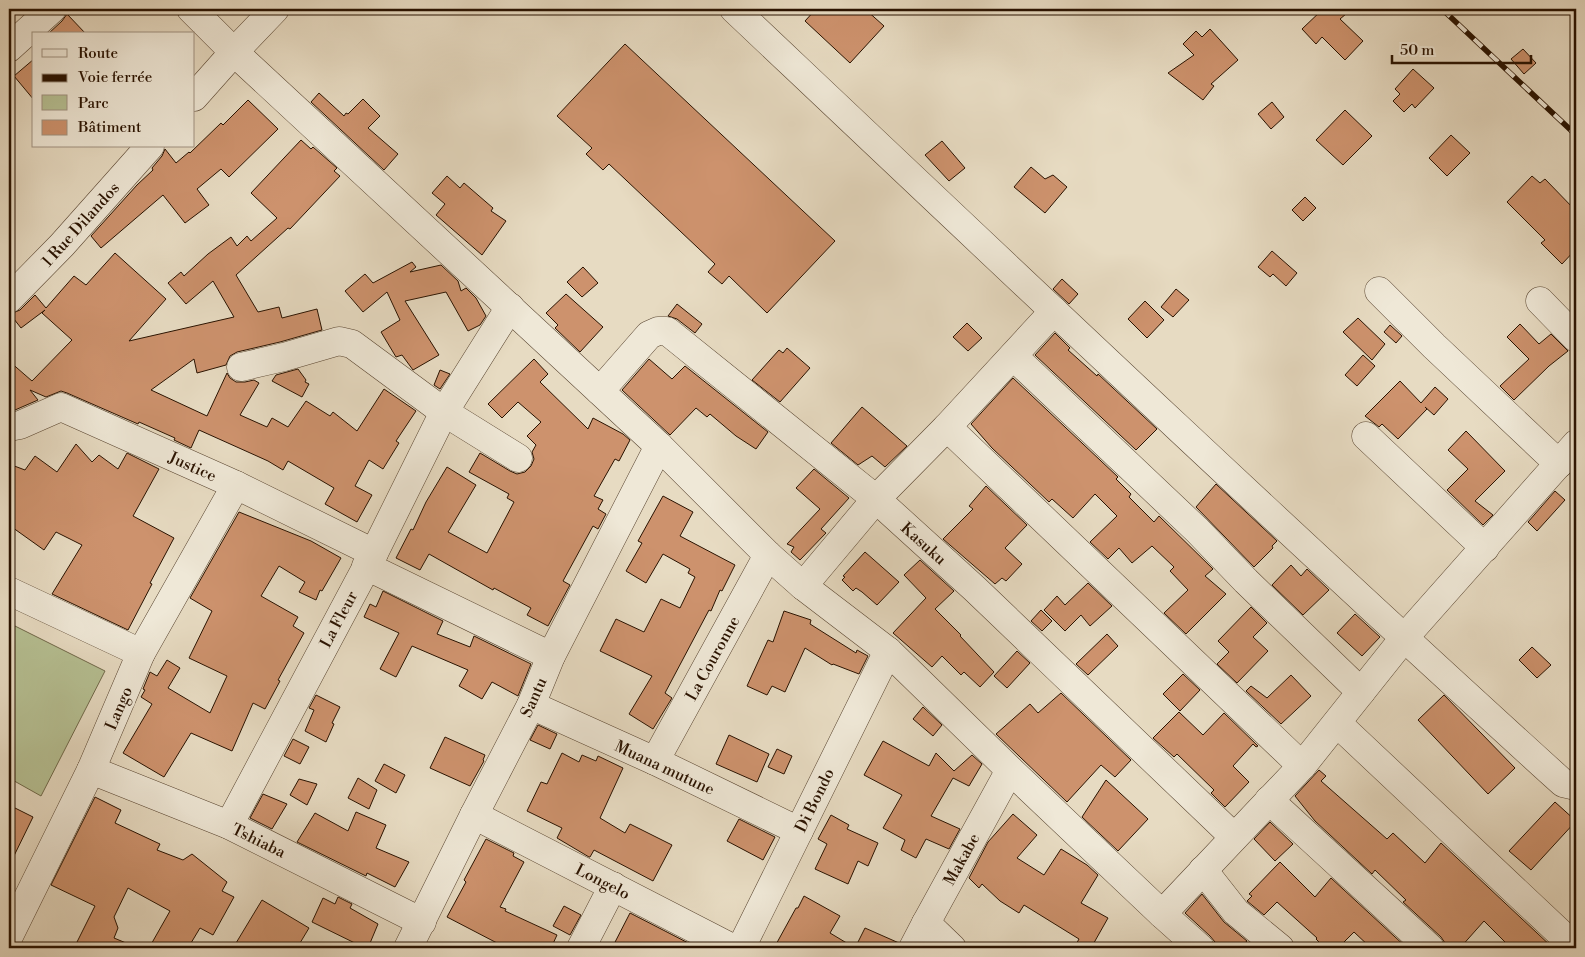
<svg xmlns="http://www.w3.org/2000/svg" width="1585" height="957" font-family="'Libre Bodoni',serif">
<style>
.green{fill:#b6c093;stroke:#70694a}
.building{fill:#cd926d;stroke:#291200}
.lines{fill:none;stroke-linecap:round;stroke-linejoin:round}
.minor-casing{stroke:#584430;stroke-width:29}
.minor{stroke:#efe8d7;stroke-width:28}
.rail-casing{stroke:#291200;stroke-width:5.5}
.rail{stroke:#efe8d7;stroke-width:4;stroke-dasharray:11;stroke-linecap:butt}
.labels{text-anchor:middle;stroke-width:5;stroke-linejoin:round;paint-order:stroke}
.street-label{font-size:16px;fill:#291200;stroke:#efe8d7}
</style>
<rect width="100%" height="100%" fill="#e7dbc2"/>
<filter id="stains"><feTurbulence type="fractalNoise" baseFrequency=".004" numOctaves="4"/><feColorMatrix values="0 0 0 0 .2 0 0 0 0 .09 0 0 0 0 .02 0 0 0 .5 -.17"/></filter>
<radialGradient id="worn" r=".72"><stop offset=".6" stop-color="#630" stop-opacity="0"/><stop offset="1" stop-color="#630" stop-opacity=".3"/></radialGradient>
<path class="green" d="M9,623L105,671L41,796L9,778Z"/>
<g class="building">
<path d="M816,9H865L884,26L850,63L805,21Z"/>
<path d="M1323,9H1352L1340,19L1363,41L1345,60L1322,37L1316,44L1302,29Z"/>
<path d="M67,14L86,34H48L62,21Z"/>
<path d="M1210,29L1238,60L1211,84L1214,86L1203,100L1168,73L1194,55L1183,44L1196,31L1202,37Z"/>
<path d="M625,44L835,241L767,313L729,276L722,284L708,272L715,264L609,164L603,170L586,154L592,148L557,116Z"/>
<path d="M1523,49L1536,63L1524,74L1511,59Z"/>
<path d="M34,59V100L14,76Z"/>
<path d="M1413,69L1434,88L1415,108L1412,104L1404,112L1393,101L1400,94L1395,89Z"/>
<path d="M319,93L344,116L346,113L348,114L363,99L380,116L368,128L398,154L384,170L311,102Z"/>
<path d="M248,100L278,129L229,177L221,169L197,189L209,205L185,223L163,195L101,248L91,236L137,185L153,170L152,168L162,156L165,149L176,163L189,152L190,153L221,123L223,125Z"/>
<path d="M1272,102L1284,117L1271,129L1258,114Z"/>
<path d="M1345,110L1372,136L1343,165L1316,140Z"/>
<path d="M1451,135L1470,153L1447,176L1429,158Z"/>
<path d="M301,140L311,149L313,147L337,168L334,171L340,176L290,229L288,228L236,275L258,312L279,307L282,318L317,309L322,330L280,342L237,352L230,356L226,365L197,373L194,359L151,390L207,416L227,373L230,378L236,382H245L254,380L259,383L240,415L267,427L272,418L288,427L306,401L330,416L333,412L357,431L384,389L416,411L396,441L399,443L383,469L369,460L355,486L372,495L357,522L325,504L334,488L288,461L283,470L268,461L199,430L191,448L174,440L175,438L139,422L138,424L67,393L61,391L46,397L30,390L38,400L15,410L9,411V361L32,381L72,340L42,313L45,310L21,328L10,314L20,310L35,295L46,308L74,276L86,285L115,253L166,299L129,341L234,317L213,281L186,304L168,283L181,272L184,276L208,254L231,237L237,246L247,236L251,241L277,218L251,193Z"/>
<path d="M942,141L965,168L949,181L925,155Z"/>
<path d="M1031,167L1045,179L1053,175L1067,187L1045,213L1014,187Z"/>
<path d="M447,176L460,188L464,183L493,208L491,211L506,221L482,255L436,215L445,204L432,193Z"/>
<path d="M1532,176L1540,183L1545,179L1576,211V249L1562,264L1541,243L1545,240L1507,202Z"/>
<path d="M1305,197L1316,208L1303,221L1292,210Z"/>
<path d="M1272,251L1297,273L1286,286L1273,274L1270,277L1258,267Z"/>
<path d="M412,262L416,267L410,272L441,265L458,281L461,291L466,288L476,298L486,316L480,325L468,331L446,292L405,301L439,355L413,370L402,355L396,357L381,332L400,320L387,292L363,312L345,291L365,274L373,283Z"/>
<path d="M583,267L598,283L582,297L567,282Z"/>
<path d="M1062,279L1078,294L1069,304L1053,289Z"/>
<path d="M1176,289L1189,300L1173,317L1161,307Z"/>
<path d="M566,294L603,327L580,352L555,328L558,325L546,313Z"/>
<path d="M1145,301L1164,320L1147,338L1128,319Z"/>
<path d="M677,304L702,324L695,333L677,319L668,316Z"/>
<path d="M1358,318L1385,344L1372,360L1343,332Z"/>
<path d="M967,323L982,338L968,351L953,337Z"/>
<path d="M1520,324L1539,344L1551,334L1568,351L1549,366L1514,400L1500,386L1529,359L1507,337Z"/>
<path d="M1390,325L1402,336L1396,343L1384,332Z"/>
<path d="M1055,333L1070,348L1068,350L1097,376L1098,374L1157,429L1136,450L1035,355Z"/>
<path d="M787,348L810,368L780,402L752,380L779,350L783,353Z"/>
<path d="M1363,355L1375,366L1357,386L1345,375Z"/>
<path d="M534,359L548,374L540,382L588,429L593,418L623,434L630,440L619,461L615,459L594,496L603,500L598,509L606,514L598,529L593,526L563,581L570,585L548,626L527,615L531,608L494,588L493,590L429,554L420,570L396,558L411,529L413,530L426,502L447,467L476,485L448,532L487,553L514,502L507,498L509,494L469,472L480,453L510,471L517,474L525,472L531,466L534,459L532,452L536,445L527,436L541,422L518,402L502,418L488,404Z"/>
<path d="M649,359L672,379L685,366L768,432L756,449L736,436L710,414L707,417L696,408L670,435L622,390Z"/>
<path d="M298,369L306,380L305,382L309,384L302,397L272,381L276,375Z"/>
<path d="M440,370L450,374L440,389L434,385Z"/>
<path d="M1013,378L1118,477L1116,479L1131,494L1129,497L1154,522L1159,516L1213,569L1205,576L1226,594L1186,634L1164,613L1188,590L1170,571L1174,567L1152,546L1132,563L1119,548L1108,559L1090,542L1117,516L1095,494L1073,518L1052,499L1049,502L992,448L971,424Z"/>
<path d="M1400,381L1421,403L1435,387L1448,399L1434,415L1425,407L1427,409L1398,439L1382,424L1379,427L1365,416Z"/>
<path d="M862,407L907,446L885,467L872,456L858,465L831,443Z"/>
<path d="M1466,431L1505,471L1475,501L1493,515L1483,525L1447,490L1468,469L1448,450Z"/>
<path d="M76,444L92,462L99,455L118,469L127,453L159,469L133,516L174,538L150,583L152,584L128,630L52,594L82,545L56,532L44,550L9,525V464L25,470L35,456L57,472Z"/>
<path d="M814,469L849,498L821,529L826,533L800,560L791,552L794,547L787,544L820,509L796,488Z"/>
<path d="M1216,484L1277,541L1272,546L1273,548L1254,567L1196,507Z"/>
<path d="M986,486L1027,525L1005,548L1022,564L1006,581L1002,578L995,584L943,539L973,509L969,506Z"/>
<path d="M1555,491L1565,500L1537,531L1528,522Z"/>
<path d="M663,496L693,512L680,536L735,565L722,591L720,590L711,611L709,610L665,693L672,698L653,729L629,714L652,676L600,651L616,619L644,632L661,599L680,608L695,577L688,573L690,569L663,554L646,583L626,571L642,543L638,541Z"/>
<path d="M239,512L311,541L341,558L322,591L320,590L316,600L299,592L305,582L279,566L261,596L298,617L293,626L304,633L278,680L280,681L265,709L253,703L232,751L191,733L164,777L123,753L152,704L141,697L145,690L143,689L150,672L157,676L167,660L180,668L168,688L210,713L227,676L189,658L212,611L190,598Z"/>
<path d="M865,552L899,582L877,605L862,592L856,588L853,591L842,580L845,577L843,576Z"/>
<path d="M920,560L954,591L935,609L961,635L960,636L994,672L980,687L964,672L961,675L942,656L932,667L893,633L926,598L904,575Z"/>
<path d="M1291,565L1301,576L1307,569L1329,590L1303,615L1272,585Z"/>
<path d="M1088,583L1112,606L1090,626L1081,615L1065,631L1044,610L1057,596L1065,605Z"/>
<path d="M383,591L443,621L437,634L470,647L474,636L531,664L518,696L492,682L482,699L459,686L468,670L412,646L396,677L380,669L399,633L364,617L370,604L376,607Z"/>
<path d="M1251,607L1267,623L1253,637L1268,651L1237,683L1217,664L1229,652L1218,641Z"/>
<path d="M1041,610L1052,621L1042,631L1031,621Z"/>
<path d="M784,611L811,620L810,624L856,653L857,650L868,656L859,674L833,664L832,665L805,648L785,692L772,686L767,695L747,686L768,640L773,642Z"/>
<path d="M1355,614L1380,637L1362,656L1337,633Z"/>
<path d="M1107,634L1118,646L1088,675L1076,664Z"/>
<path d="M1532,647L1551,665L1537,678L1519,660Z"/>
<path d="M1017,651L1030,663L1007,688L994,676Z"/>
<path d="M1183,674L1200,690L1180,711L1163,694Z"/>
<path d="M1291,675L1311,696L1281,724L1246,691L1251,686L1267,698Z"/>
<path d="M1061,693L1131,760L1115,777L1101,765L1067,802L996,734L1030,704L1038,713Z"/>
<path d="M316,695L340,707L332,723L334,724L326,742L305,731L314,710L309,708Z"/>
<path d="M1444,695L1515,768L1488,794L1418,720Z"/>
<path d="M923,707L942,725L933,736L913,719Z"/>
<path d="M1179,712L1203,735L1224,713L1258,746L1256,747L1253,744L1233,766L1249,782L1225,807L1211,793L1214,790L1177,754L1174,757L1153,738Z"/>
<path d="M538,725L557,734L550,749L530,740Z"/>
<path d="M729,735L769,754L757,782L716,764Z"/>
<path d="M445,737L485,755L483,760L484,761L470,786L430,768Z"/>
<path d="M293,739L309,747L300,764L284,756Z"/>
<path d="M883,741L929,766L936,753L954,771L972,755L982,764L969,786L953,778L931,816L960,829L949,849L926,839L916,858L901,850L905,840L883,828L902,795L864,775Z"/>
<path d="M777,749L792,756L784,774L768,767Z"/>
<path d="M562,753L579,762L582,755L596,761L598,756L623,768L600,818L625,833L630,824L672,845L653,881L594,850L590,857H589L557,838L562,828L527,811L541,782L547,784Z"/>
<path d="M384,764L405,775L396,793L375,781Z"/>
<path d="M1319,770L1326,776L1321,781L1387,839L1393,833L1425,863L1441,843L1553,948H1511L1484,921L1460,948H1445V943L1441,937L1403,902L1406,900L1375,870L1372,874L1315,821L1295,796Z"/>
<path d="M358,778L377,790L369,809L348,798Z"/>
<path d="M299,779L317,784L307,805L290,795Z"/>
<path d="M1106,780L1148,819L1118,851L1082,817Z"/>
<path d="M263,794L287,804L272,829L250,818Z"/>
<path d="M95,797L121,810L115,823L160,844L157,850L183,860L192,854L227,882L222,891L234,897L213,935L200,928L188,948H149L170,911L128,888L114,917L118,928L114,938L138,948H74L95,906L51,885Z"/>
<path d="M1555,802L1576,821L1531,870L1509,851Z"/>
<path d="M9,805L33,817L9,866Z"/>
<path d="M356,812L386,825L376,848L409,862L395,887L367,873L366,876L297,842L315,813L348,831Z"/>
<path d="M1013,814L1037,835L1017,858L1044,875L1061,849L1087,865L1098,875L1081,903L1108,918L1091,948H1074L1079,939L1024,905L1019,913L1000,901L982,884L979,888L969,878L988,842Z"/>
<path d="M831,815L849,825L847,829L878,843L868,866L858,861L848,884L815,869L827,844L818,839Z"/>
<path d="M739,819L775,837L763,860L727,841Z"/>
<path d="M1270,822L1293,844L1275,861L1254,839Z"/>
<path d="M486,839L514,853L513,856L524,862L500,907L506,909L505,911L557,935L551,948H495L497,943L447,917L466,882L464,880Z"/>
<path d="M1280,862L1315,897L1331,878L1407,948H1371L1354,932L1338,948H1325L1316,939L1317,938L1277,902L1264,915L1247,901L1252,896L1249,894Z"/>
<path d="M1202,894L1224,922L1247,941L1239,948H1220L1210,936L1185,913Z"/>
<path d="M804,896L840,916L830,933L855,948L865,928L899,943L897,948H774L796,908H798Z"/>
<path d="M338,897L352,904L350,908L378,924L368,948H365L312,922L323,898L335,904Z"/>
<path d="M262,900L309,928L297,948H233Z"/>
<path d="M564,906L581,915L570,935L553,926Z"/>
<path d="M630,913L698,948H612Z"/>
</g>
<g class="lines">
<defs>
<g id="minor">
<path d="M191,9L234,52L659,446L768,555L803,586L888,651L1010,770L1162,914L1200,948"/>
<path d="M734,9C1009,269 1283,529 1563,783L1576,786"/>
<path d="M9,48L52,9"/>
<path d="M194,97L234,52L275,9"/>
<path d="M1379,291L1434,346L1559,464"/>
<path d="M9,299L62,245L150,146"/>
<path d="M1540,301L1576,338"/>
<path d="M1013,356L1197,530L1246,581L1361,692"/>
<path d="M241,367L284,357L339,341L352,344L444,412L518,458"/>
<path d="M600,391L649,335L658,331H667L876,499L975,589L1234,837"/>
<path d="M9,427L20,425L61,407L236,485L374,553"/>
<path d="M947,427L1302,766"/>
<path d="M1366,436L1485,548"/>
<path d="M366,566L551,656"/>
<path d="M803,586L876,499L947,427L1054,311"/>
<path d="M9,591L141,653"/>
<path d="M531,705L655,761L799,831"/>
<path d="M1337,723L1576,948"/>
<path d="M655,761L768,555"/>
<path d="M91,770L229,825L422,922"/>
<path d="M1269,800L1430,948"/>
<path d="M474,815L732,948"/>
<path d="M229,825L374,553L444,412L510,307"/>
<path d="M1203,870L1236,912L1280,948"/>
<path d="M1162,914L1302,766L1404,638L1576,444"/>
<path d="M926,923L952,948"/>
<path d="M9,936L91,770L141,653L236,485"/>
<path d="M408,948L474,815L531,705L551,656L659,446"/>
<path d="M581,948L613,886"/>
<path d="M741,948L888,651"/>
<path d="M913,948L926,923L1010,770"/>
</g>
</defs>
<use href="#minor" class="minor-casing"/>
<use href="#minor" class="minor"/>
<defs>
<path id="rail" d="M1442,9L1576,135"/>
</defs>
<use href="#rail" class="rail-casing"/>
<use href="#rail" class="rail"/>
</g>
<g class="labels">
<g class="street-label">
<text transform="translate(80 224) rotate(-48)" y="6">1 Rue Dilandos</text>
<text transform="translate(193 466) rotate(24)" y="6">Justice</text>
<text transform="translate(924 543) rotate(42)" y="6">Kasuku</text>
<text transform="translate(338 619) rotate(-62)" y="6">La Fleur</text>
<text transform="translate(712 658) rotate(-61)" y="6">La Couronne</text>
<text transform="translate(533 697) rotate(-66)" y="6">Santu</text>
<text transform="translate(118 708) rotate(-67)" y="6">Lango</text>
<text transform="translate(665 767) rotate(25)" y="6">Muana mutune</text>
<text transform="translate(814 800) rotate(-64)" y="6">Di Bondo</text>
<text transform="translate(259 840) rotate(26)" y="6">Tshiaba</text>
<text transform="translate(961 859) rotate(-61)" y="6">Makabe</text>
<text transform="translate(603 881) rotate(27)" y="6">Longelo</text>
</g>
</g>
<rect width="1585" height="957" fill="none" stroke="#e7dbc2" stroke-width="30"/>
<rect x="10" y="10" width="1565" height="937" fill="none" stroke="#291200" stroke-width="2.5"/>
<rect x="15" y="15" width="1555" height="927" fill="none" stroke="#291200"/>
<rect x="32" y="32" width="162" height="115" fill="#efe8d7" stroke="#a09281"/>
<rect x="42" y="49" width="25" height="8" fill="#efe8d7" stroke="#a09281"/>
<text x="78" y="58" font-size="15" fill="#291200">Route</text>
<rect x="42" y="74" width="25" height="8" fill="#291200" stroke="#a09281"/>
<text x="78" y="82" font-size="15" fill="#291200">Voie ferrée</text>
<rect x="42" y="95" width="25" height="15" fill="#b6c093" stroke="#a09281"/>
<text x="78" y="108" font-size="15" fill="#291200">Parc</text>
<rect x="42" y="120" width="25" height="15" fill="#cd926d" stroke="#a09281"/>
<text x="78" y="132" font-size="15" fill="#291200">Bâtiment</text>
<path d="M1392 55v8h139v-8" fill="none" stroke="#291200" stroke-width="2.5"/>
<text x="1400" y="55" font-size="15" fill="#291200" stroke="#efe8d7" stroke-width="4" paint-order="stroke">50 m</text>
<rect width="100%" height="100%" filter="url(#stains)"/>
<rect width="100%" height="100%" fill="url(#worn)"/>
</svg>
